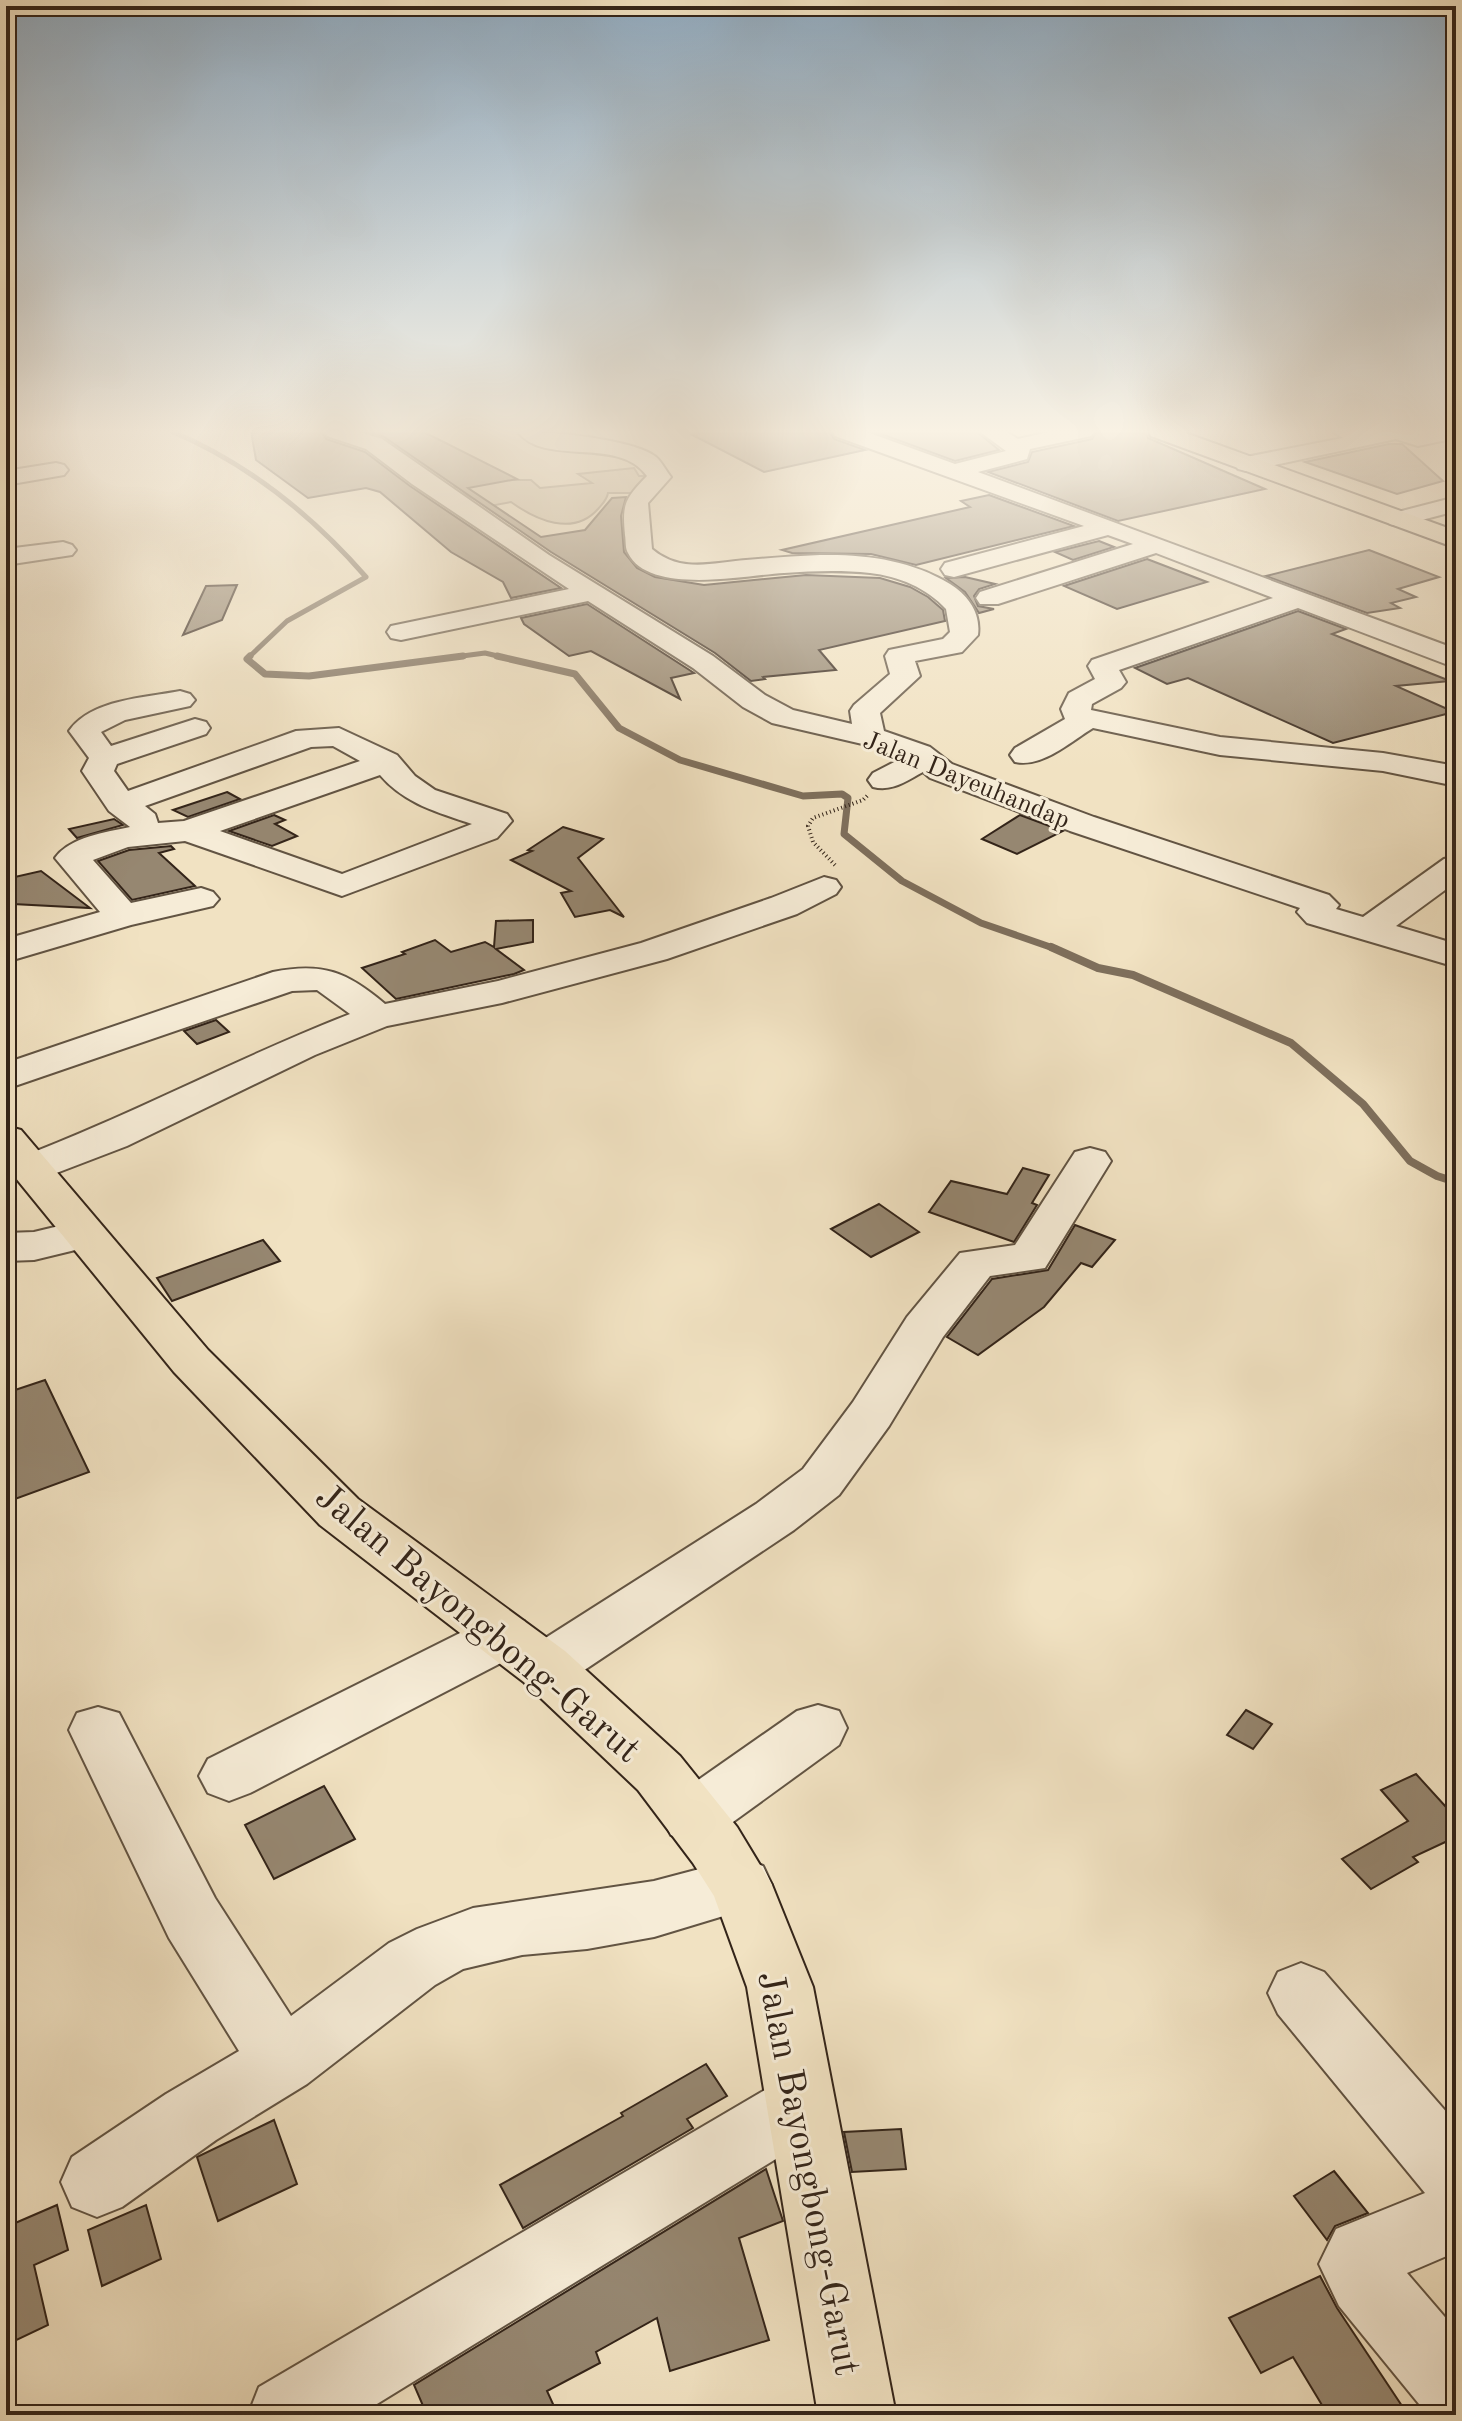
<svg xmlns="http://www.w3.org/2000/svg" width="1462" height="2421" font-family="'Old Standard TT',serif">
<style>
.green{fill:#d1c2a5;stroke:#82735f;stroke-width:2}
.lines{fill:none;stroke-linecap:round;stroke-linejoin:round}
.stream-far2{stroke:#7e6f5c;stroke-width:5}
.stream-far1{stroke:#7e6f5c;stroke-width:7}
.stream{stroke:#7e6f5c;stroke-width:8}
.building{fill:#968771;stroke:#332419;stroke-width:2}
.minor-casing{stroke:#625443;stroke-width:4}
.major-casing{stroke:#332419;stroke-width:4}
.path{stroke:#332419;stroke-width:4;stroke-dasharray:1 3;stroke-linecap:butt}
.minor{fill:#f6ecd7;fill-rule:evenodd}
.major{fill:#f1e2c2;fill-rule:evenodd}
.labels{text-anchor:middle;stroke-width:6;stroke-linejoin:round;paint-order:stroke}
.far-street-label{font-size:26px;fill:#332419;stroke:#f6ecd7}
.near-street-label{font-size:38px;fill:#332419;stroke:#f6ecd7}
</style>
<rect width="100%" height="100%" fill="#f1e2c2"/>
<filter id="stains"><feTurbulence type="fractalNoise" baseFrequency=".0025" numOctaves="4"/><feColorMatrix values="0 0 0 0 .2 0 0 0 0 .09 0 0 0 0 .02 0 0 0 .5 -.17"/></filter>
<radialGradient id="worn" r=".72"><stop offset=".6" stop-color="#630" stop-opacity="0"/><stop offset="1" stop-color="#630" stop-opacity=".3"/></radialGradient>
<path class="green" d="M634,468L639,476H656L645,493H608C607,500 603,503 598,509C573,537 536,520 511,502L490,506L450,488L490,480H531L540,488L592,483L578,474Z"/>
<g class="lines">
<g class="stream-far2">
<path d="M171,431C247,463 312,515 366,577L287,621L248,658"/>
<path d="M447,658L485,653L506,658"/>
</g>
<g class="stream-far1">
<path d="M250,656L247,659L265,674L309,676L463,656"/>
<path d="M497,656L575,674L619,728L680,760L803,796L842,794L848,798L844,834L902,881L981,923L1056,949"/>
</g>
<path class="stream" d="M1051,947L1098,968L1133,975L1291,1043L1363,1104L1410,1161L1437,1176L1456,1182"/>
</g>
<g class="building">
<path d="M251,431H321L326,439L365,452L410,486L561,588L511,598L503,582L451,552L380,492L366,488L308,498L256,460Z"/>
<path d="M367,431H422L517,479L468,488L541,537L585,530L612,498L626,497L621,516L624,552L637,568L655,577L704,585L806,575L880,578L910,587L928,597L943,610L945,621L819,650L836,670L763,677L765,679L751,681L715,653L551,552L384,437Z"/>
<path d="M685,431H829L834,439L865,450L764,472Z"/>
<path d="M873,431H976L999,450L955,461Z"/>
<path d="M1097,431H1145L1148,438L1265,489L1118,521L988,472L1028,462L1032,452L1092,439Z"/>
<path d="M1389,444H1402L1443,481L1397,494L1305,462Z"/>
<path d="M989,495L1074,526L916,565L871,554L792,553L782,550L970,507L961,501Z"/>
<path d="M1099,541L1114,547L1073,560L1055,552Z"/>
<path d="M1369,550L1439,577L1398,589L1416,597L1391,603L1400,608L1367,613L1266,576Z"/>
<path d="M1147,559L1207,582L1117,609L1064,586Z"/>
<path d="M965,577L995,584L979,589L974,596L978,606L994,609L979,613L965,592L946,578Z"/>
<path d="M237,585L222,620L183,635L206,586Z"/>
<path d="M587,604L694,673L671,678L680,699L591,651L569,656L524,624L521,618Z"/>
<path d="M1298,611L1346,629L1332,634L1450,681L1396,686L1454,712L1333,743L1188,678L1167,684L1135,668Z"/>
<path d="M227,792L240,799L188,817L173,810Z"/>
<path d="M274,815L285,820L275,824L297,836L272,846L229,831Z"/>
<path d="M1020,815L1063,831L1017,854L982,839Z"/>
<path d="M114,819L123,825L77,838L69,829Z"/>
<path d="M563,827L603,839L578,858L624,917L610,910L575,917L561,893L571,891L511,860L532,851L528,850Z"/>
<path d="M171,846L174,849L159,853L195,886L132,900L98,861L129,850Z"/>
<path d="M41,871L90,908L13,904L6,879Z"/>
<path d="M533,920V942L496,949L524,970L514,974L396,999L362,968L405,954L402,952L435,940L451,952L485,942L494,947L496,921Z"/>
<path d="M216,1020L229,1032L197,1044L184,1031Z"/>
<path d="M1023,1168L1049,1175L1032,1203L1037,1205L1014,1242L929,1212L951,1181L1007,1194Z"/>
<path d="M879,1204L919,1232L871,1257L831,1229Z"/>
<path d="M1075,1225L1115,1240L1092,1267L1081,1263L1044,1307L978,1355L947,1337L992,1279L1048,1270Z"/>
<path d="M263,1240L280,1261L172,1301L157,1278Z"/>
<path d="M45,1380L89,1472L15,1499L6,1477V1393Z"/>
<path d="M1246,1710L1272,1724L1253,1749L1227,1735Z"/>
<path d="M1416,1774L1456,1818V1837L1413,1857L1418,1862L1371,1889L1342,1859L1408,1821L1381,1790Z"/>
<path d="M324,1786L355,1839L274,1879L245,1825Z"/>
<path d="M706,2064L727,2096L687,2119L693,2128L523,2228L500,2185L623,2116L621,2113Z"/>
<path d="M274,2120L297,2184L218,2221L197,2157Z"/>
<path d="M901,2129L906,2169L852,2172L844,2132Z"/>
<path d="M766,2169L783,2221L739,2238L769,2340L670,2371L657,2318L596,2352L600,2363L547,2391L558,2415H427L414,2385Z"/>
<path d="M1334,2171L1368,2213L1335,2226L1327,2240L1294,2196Z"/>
<path d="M57,2205L68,2250L34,2265L48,2325L6,2345V2227Z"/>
<path d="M146,2205L161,2259L102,2286L88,2230Z"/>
<path d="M1320,2276L1337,2308L1408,2415H1328L1293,2357L1261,2373L1229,2318Z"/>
</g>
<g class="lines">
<defs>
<g id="minor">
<path d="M324,431H357L382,439L549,555L713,656L765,695L793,710L852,724L850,711L854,705L890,674L885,656L889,650L943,639L950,632L946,609C927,588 898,576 870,573C842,570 813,571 784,573C747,575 649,596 628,553C625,548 626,541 625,535C622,503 625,499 647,476C618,435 545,468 517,431C546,431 634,439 656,457C662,462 666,471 671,477L648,503L652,549C680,573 712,563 746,560C770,558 795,556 820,555C865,554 911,560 950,584C968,595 981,613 978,635L962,652L915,661L920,676L880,713L884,731L930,747L952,764L1094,817L1329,895L1339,905L1336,909L1363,917L1444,859L1456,856V882L1396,926L1456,944V967L1307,923L1297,912L1300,908L1070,831L930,778L923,772C906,781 892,792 873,787L868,780L873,773L902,758L871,746L772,723L743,707L693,668L588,601L401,640L391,638L387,632L391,626L569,589L412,484L366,449L327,436Z"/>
<path d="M832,431H864L955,464L1006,451L979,431H1005L1018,439L1053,431H1094L1091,436L1030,449L1027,459L978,472L1456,649V668L1298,608L1119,670L1126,682L1121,688L1092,704L1091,710L1220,737L1383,753L1456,766V786L1383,771L1220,755L1093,728C1070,742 1042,768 1015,762L1010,755L1015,748L1065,719L1061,709L1069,693L1095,679L1088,666L1092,660L1273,598L1156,553L998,604H980L976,598L980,592L1133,544L1108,535L954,577L945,575L941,569L945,563L1084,526L835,436Z"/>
<path d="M1332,431H1456V438L1418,446L1396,439L1246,471L1238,469L1234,464L1238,459L1246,457L1343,438Z"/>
<path d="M56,463L64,465L68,470L64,475L6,485V471Z"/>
<path d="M1456,497V511L1399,526L1390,524L1387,519L1390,514Z"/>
<path d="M63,542L72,545L76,550L72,555L6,565V549Z"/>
<path d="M180,691L190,694L195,700L190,706L125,720L101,732L111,746L195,719L206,722L210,728L206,734L117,764L114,771L128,791L296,731L339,728L397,755L415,776L435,790L507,814L512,821L497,838L342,896L185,841L128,847L93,860L131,903L201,888L213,892L219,899L213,906L131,925L6,962V939L100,912L55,858C70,837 106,832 130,827L109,811L82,771L89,758L69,731C91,699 145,698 180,691ZM333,746L360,761L184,821L158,823L155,814L145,806L311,747ZM380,775C405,804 437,812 472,824L342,874L220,831Z"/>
<path d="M824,877L836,880L841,887L836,894L797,914L667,959L502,1003L387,1026L315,1055L127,1146L46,1177L31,1181L16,1177L10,1168L16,1159C130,1116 237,1058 350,1014L317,990L292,991L6,1089V1063L273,972C323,962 347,972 385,1004L498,981L641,943L771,898Z"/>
<path d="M1090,1148L1105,1152L1111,1161L1045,1268L990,1276L943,1337L889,1426L839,1495L794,1530L565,1683L545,1689L525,1683L517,1667L525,1651L756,1504L803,1469L853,1402L907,1317L960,1253L1015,1245L1075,1152Z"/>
<path d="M84,1220L100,1224L106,1234L100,1244L34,1260L6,1261V1233L34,1232Z"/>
<path d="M504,1615L524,1621L532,1636L524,1651L250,1793L229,1801L208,1793L199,1776L208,1759L484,1621Z"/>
<path d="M818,1705L839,1711L847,1728L839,1745L715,1835L693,1842L671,1835L662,1817L671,1799L797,1711Z"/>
<path d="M98,1707L119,1713L215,1898L291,2016L389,1943L417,1929L473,1908L654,1881L741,1858L763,1866L772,1885L763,1904L654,1937L587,1949L522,1955L463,1969L435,1985L307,2084L216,2140L122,2207L97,2217L72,2207L61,2182L72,2157L166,2094L239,2051L169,1938L69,1730L77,1713Z"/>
<path d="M1301,1963L1324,1972L1456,2123V2252L1407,2273L1456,2330V2415H1428L1339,2306L1319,2264L1336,2229L1425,2193L1278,2014L1268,1993L1278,1972Z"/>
<path d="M799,2074L823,2084L834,2107L823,2130L359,2415H248L259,2387L775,2084Z"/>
</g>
<g id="major">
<path d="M1148,431H1180L1456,531V548L1151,436Z"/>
<path d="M6,1126L21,1130L208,1350L358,1499L565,1651L680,1756L737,1827L772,1885L813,1987L896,2415H818L747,1987L714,1896L693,1863L638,1790L525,1683L320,1525L174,1372L6,1166Z"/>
</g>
</defs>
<use href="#minor" class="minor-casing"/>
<use href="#major" class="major-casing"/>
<path class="path" d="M835,865L813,842L808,826L813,818L863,800L868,795"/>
<use href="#minor" class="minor"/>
<use href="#major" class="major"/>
</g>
<linearGradient id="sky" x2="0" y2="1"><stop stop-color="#91acc2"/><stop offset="0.56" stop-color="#f9f2e4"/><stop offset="1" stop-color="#f9f2e4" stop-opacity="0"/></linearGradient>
<rect width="1462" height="770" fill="url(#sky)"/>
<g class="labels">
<g class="far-street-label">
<text transform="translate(967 779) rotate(22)" y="9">Jalan Dayeuhandap</text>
</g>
<g class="near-street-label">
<text transform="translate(479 1622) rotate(40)" y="13">Jalan Bayongbong-Garut</text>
<text transform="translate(810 2173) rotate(79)" y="13">Jalan Bayongbong-Garut</text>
</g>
</g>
<rect width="1462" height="2421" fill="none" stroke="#f1e2c2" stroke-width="32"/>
<rect x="8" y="8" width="1446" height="2405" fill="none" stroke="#332419" stroke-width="4"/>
<rect x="16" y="16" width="1430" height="2389" fill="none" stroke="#332419" stroke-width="2"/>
<rect width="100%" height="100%" filter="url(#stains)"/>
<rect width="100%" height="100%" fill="url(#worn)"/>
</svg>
